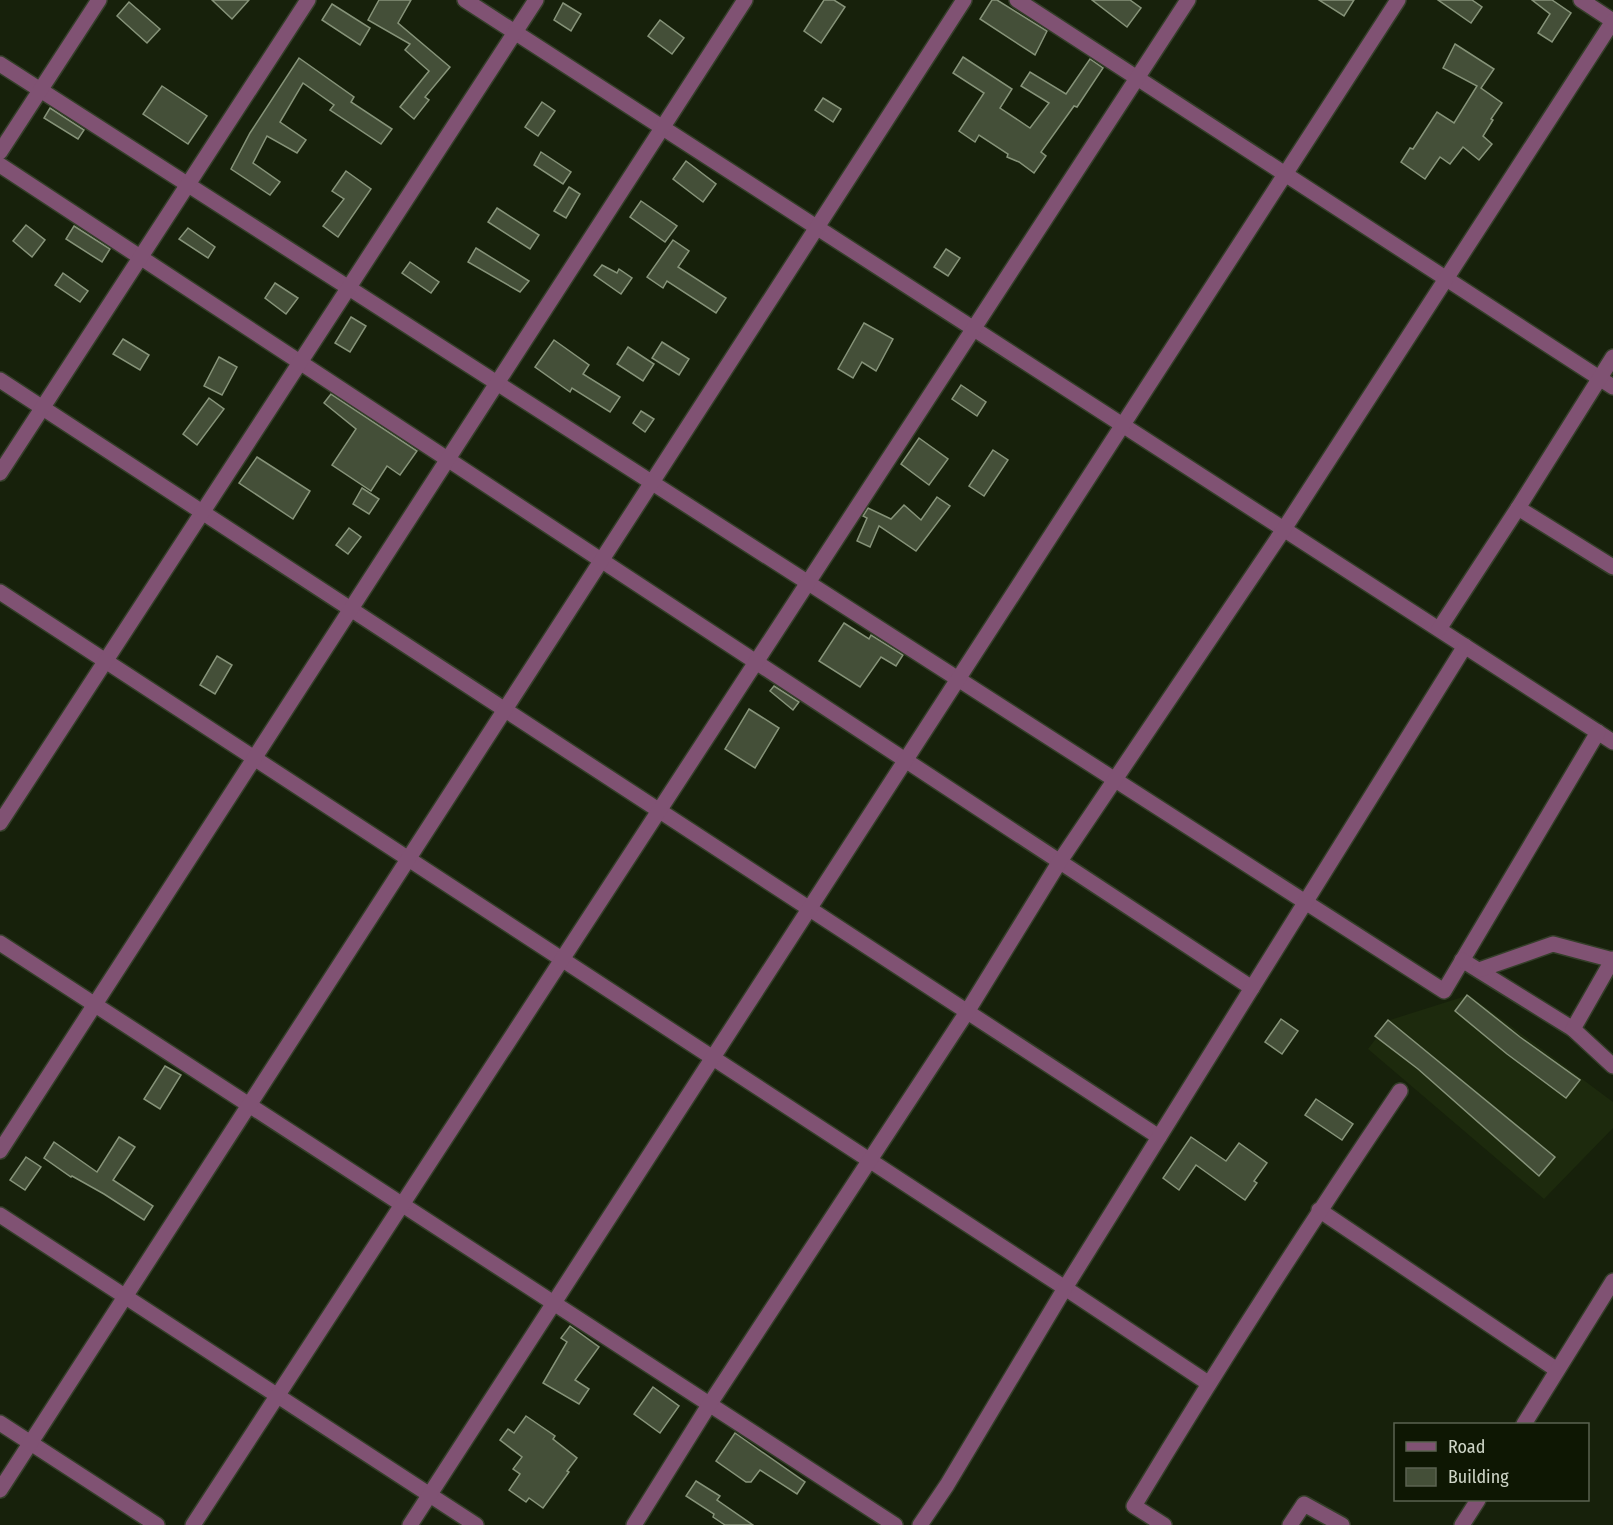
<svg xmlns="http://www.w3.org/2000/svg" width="1613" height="1525" font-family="'Fira Sans Condensed',sans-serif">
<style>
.built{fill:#1d2a0d}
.building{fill:#444f38;stroke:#869379;stroke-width:1.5}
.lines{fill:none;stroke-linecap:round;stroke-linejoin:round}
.minor-casing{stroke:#343e29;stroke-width:18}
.minor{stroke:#805273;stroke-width:15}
</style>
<rect width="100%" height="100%" fill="#17210b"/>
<path class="built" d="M1469,995L1613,1102V1128L1544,1199L1368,1049L1390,1020Z"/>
<g class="building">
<path d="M212,0H249L232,19Z"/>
<path d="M379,0H411L398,23L450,67L425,97L429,100L414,119L400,107L429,71L405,50L410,44L368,20Z"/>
<path d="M824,0H834L845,7L821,43L804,31Z"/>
<path d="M992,0H997L1047,31L1035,55L980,19Z"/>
<path d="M1092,0H1130L1141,8L1127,27Z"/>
<path d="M1319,0H1354L1344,16Z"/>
<path d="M1438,0H1472L1482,7L1471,23Z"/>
<path d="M1532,0H1552L1571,13L1552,42L1538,33L1550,14Z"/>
<path d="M129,2L160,29L147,43L117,16Z"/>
<path d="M563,3L581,14L571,31L554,20Z"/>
<path d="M332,4L370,28L360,45L322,20Z"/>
<path d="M660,20L684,38L672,54L648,36Z"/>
<path d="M1455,44L1494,69L1481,88L1502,103L1491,119L1493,120L1483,136L1492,144L1479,160L1463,147L1450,164L1440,157L1425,179L1401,162L1410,148L1413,149L1437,112L1454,123L1477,86L1443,68Z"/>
<path d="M963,57L1012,89L1000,108L1030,128L1049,103L1021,86L1030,72L1066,94L1090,59L1103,68L1077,107L1074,106L1041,152L1046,156L1034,173L1019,162L1007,157L1008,154L979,135L975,142L959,131L984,93L953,73Z"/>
<path d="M299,58L354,97L351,102L392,129L381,144L330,110L334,105L303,83L280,122L306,140L297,153L267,136L253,163L280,182L270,195L231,169L250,133Z"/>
<path d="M162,86L207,116L188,144L143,114Z"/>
<path d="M823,98L841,109L833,122L815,110Z"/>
<path d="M542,102L555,111L538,136L525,127Z"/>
<path d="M50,108L84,130L78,139L44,118Z"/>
<path d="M541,152L571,172L563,184L534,165Z"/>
<path d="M686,161L716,184L703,202L673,179Z"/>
<path d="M346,171L371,189L338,237L323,226L344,199L332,191Z"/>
<path d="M569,187L580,194L566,218L554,211Z"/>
<path d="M641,201L677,226L665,242L630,217Z"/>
<path d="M497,208L539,235L530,249L488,222Z"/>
<path d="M26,225L45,240L32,257L13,241Z"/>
<path d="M74,226L110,249L102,262L66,239Z"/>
<path d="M188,228L215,247L208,258L179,239Z"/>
<path d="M673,240L689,251L678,267L726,298L716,313L667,281L663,288L647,277Z"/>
<path d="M476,248L529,281L520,292L468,262Z"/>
<path d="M946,249L960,258L948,276L934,267Z"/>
<path d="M410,262L439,282L431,293L402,273Z"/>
<path d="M602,265L617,273L619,269L632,278L621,294L594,275Z"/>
<path d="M63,273L88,291L80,302L55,285Z"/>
<path d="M275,283L298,298L286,314L265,298Z"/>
<path d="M351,317L366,326L350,352L335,343Z"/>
<path d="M864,323L893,339L876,371L862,362L853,378L838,369Z"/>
<path d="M123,339L149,355L140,370L113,354Z"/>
<path d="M554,340L589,365L583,374L620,397L610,412L572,388L570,392L535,367Z"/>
<path d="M662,342L689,359L679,375L652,358Z"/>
<path d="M628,347L654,364L643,381L617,364Z"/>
<path d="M219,357L237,367L222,395L204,386Z"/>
<path d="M961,385L986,402L977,416L952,399Z"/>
<path d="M331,394L417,451L400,475L387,466L371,491L332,465L356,429L324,403Z"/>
<path d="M209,398L224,409L197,445L183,434Z"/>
<path d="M641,411L654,419L645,432L633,423Z"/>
<path d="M919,438L948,459L929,485L901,464Z"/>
<path d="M993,450L1008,460L984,496L969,486Z"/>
<path d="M257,457L310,491L293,519L239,483Z"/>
<path d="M362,488L379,499L369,514L353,504Z"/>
<path d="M937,497L950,506L916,551L879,526L870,547L857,541L867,518L863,516L868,508L891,519L904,505L921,520Z"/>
<path d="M349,528L361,537L348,554L336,545Z"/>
<path d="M844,623L869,639L871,635L903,655L896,666L881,657L860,687L819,661Z"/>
<path d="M217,656L232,665L215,694L200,685Z"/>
<path d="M774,686L799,702L793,710L770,691Z"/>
<path d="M749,709L779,728L755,768L725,749Z"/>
<path d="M1467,995L1520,1037L1580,1080L1566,1098L1507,1054L1455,1011Z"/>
<path d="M1281,1019L1298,1031L1282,1054L1265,1042Z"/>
<path d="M1388,1020L1555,1157L1539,1176L1418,1069L1375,1036Z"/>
<path d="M165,1066L181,1075L160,1109L144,1099Z"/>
<path d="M1316,1099L1353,1124L1342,1140L1305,1115Z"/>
<path d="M119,1137L135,1147L113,1180L153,1206L144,1220L104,1194L72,1176L71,1177L44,1158L54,1142L97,1172Z"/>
<path d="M1191,1137L1226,1161L1239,1143L1267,1163L1254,1181L1257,1183L1245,1200L1196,1165L1179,1190L1163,1178Z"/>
<path d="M26,1157L41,1167L25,1190L10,1180Z"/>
<path d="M570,1326L599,1347L575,1380L589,1389L579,1404L543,1383L567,1342L561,1338Z"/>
<path d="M653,1387L679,1406L660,1433L634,1414Z"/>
<path d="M526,1416L555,1436L553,1439L577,1458L567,1471L569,1472L543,1508L529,1498L526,1502L509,1490L520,1474L513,1469L522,1457L500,1440L508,1429L514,1433Z"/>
<path d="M735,1433L805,1482L797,1494L760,1470L751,1482H746L716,1461Z"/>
<path d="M696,1481L720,1496L717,1500L753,1525H725L713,1517L714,1514L686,1496Z"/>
</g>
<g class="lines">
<defs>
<g id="minor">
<path d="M465,0L1613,742"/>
<path d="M1017,0L1613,387"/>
<path d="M1581,0L1613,21"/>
<path d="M0,64L1444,991L1598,732"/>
<path d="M0,152L99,0"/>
<path d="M0,165L1252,988"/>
<path d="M0,380L1159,1137"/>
<path d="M0,473L308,0"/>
<path d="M1518,508L1613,567"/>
<path d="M0,592L1065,1288L1208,1383"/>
<path d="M1439,629L1518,508L1613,357"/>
<path d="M0,823L536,0"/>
<path d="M0,943L895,1525"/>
<path d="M1462,960L1573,1029L1613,1066"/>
<path d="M1479,970L1553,944L1613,960"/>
<path d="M1573,1029L1613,959"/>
<path d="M0,1151L745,0"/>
<path d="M1319,1210L1557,1370"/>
<path d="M0,1215L476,1525"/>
<path d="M0,1423L157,1525"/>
<path d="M1524,1424L1613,1281"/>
<path d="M0,1490L964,0"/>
<path d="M193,1525L1188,0"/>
<path d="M410,1525L1398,0"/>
<path d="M634,1525L709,1405L967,1012L1060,861L1284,529L1613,21"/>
<path d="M920,1525L947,1485L1065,1288L1465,646"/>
<path d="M1164,1525L1134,1506C1219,1365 1308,1227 1400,1091"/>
<path d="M1290,1525L1304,1504L1342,1525"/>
<path d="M1462,1525L1478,1500"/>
</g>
</defs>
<use href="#minor" class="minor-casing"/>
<use href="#minor" class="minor"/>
</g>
<rect x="1394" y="1423" width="195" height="78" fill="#0e1703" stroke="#5b6351" stroke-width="1.5"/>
<rect x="1406" y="1442" width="30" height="9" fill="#805273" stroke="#5b6351" stroke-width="1.5"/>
<text x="1448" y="1453" font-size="18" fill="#ced5c7">Road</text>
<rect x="1406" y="1468" width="30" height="18" fill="#444f38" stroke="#5b6351" stroke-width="1.5"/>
<text x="1448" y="1483" font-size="18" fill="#ced5c7">Building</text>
</svg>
